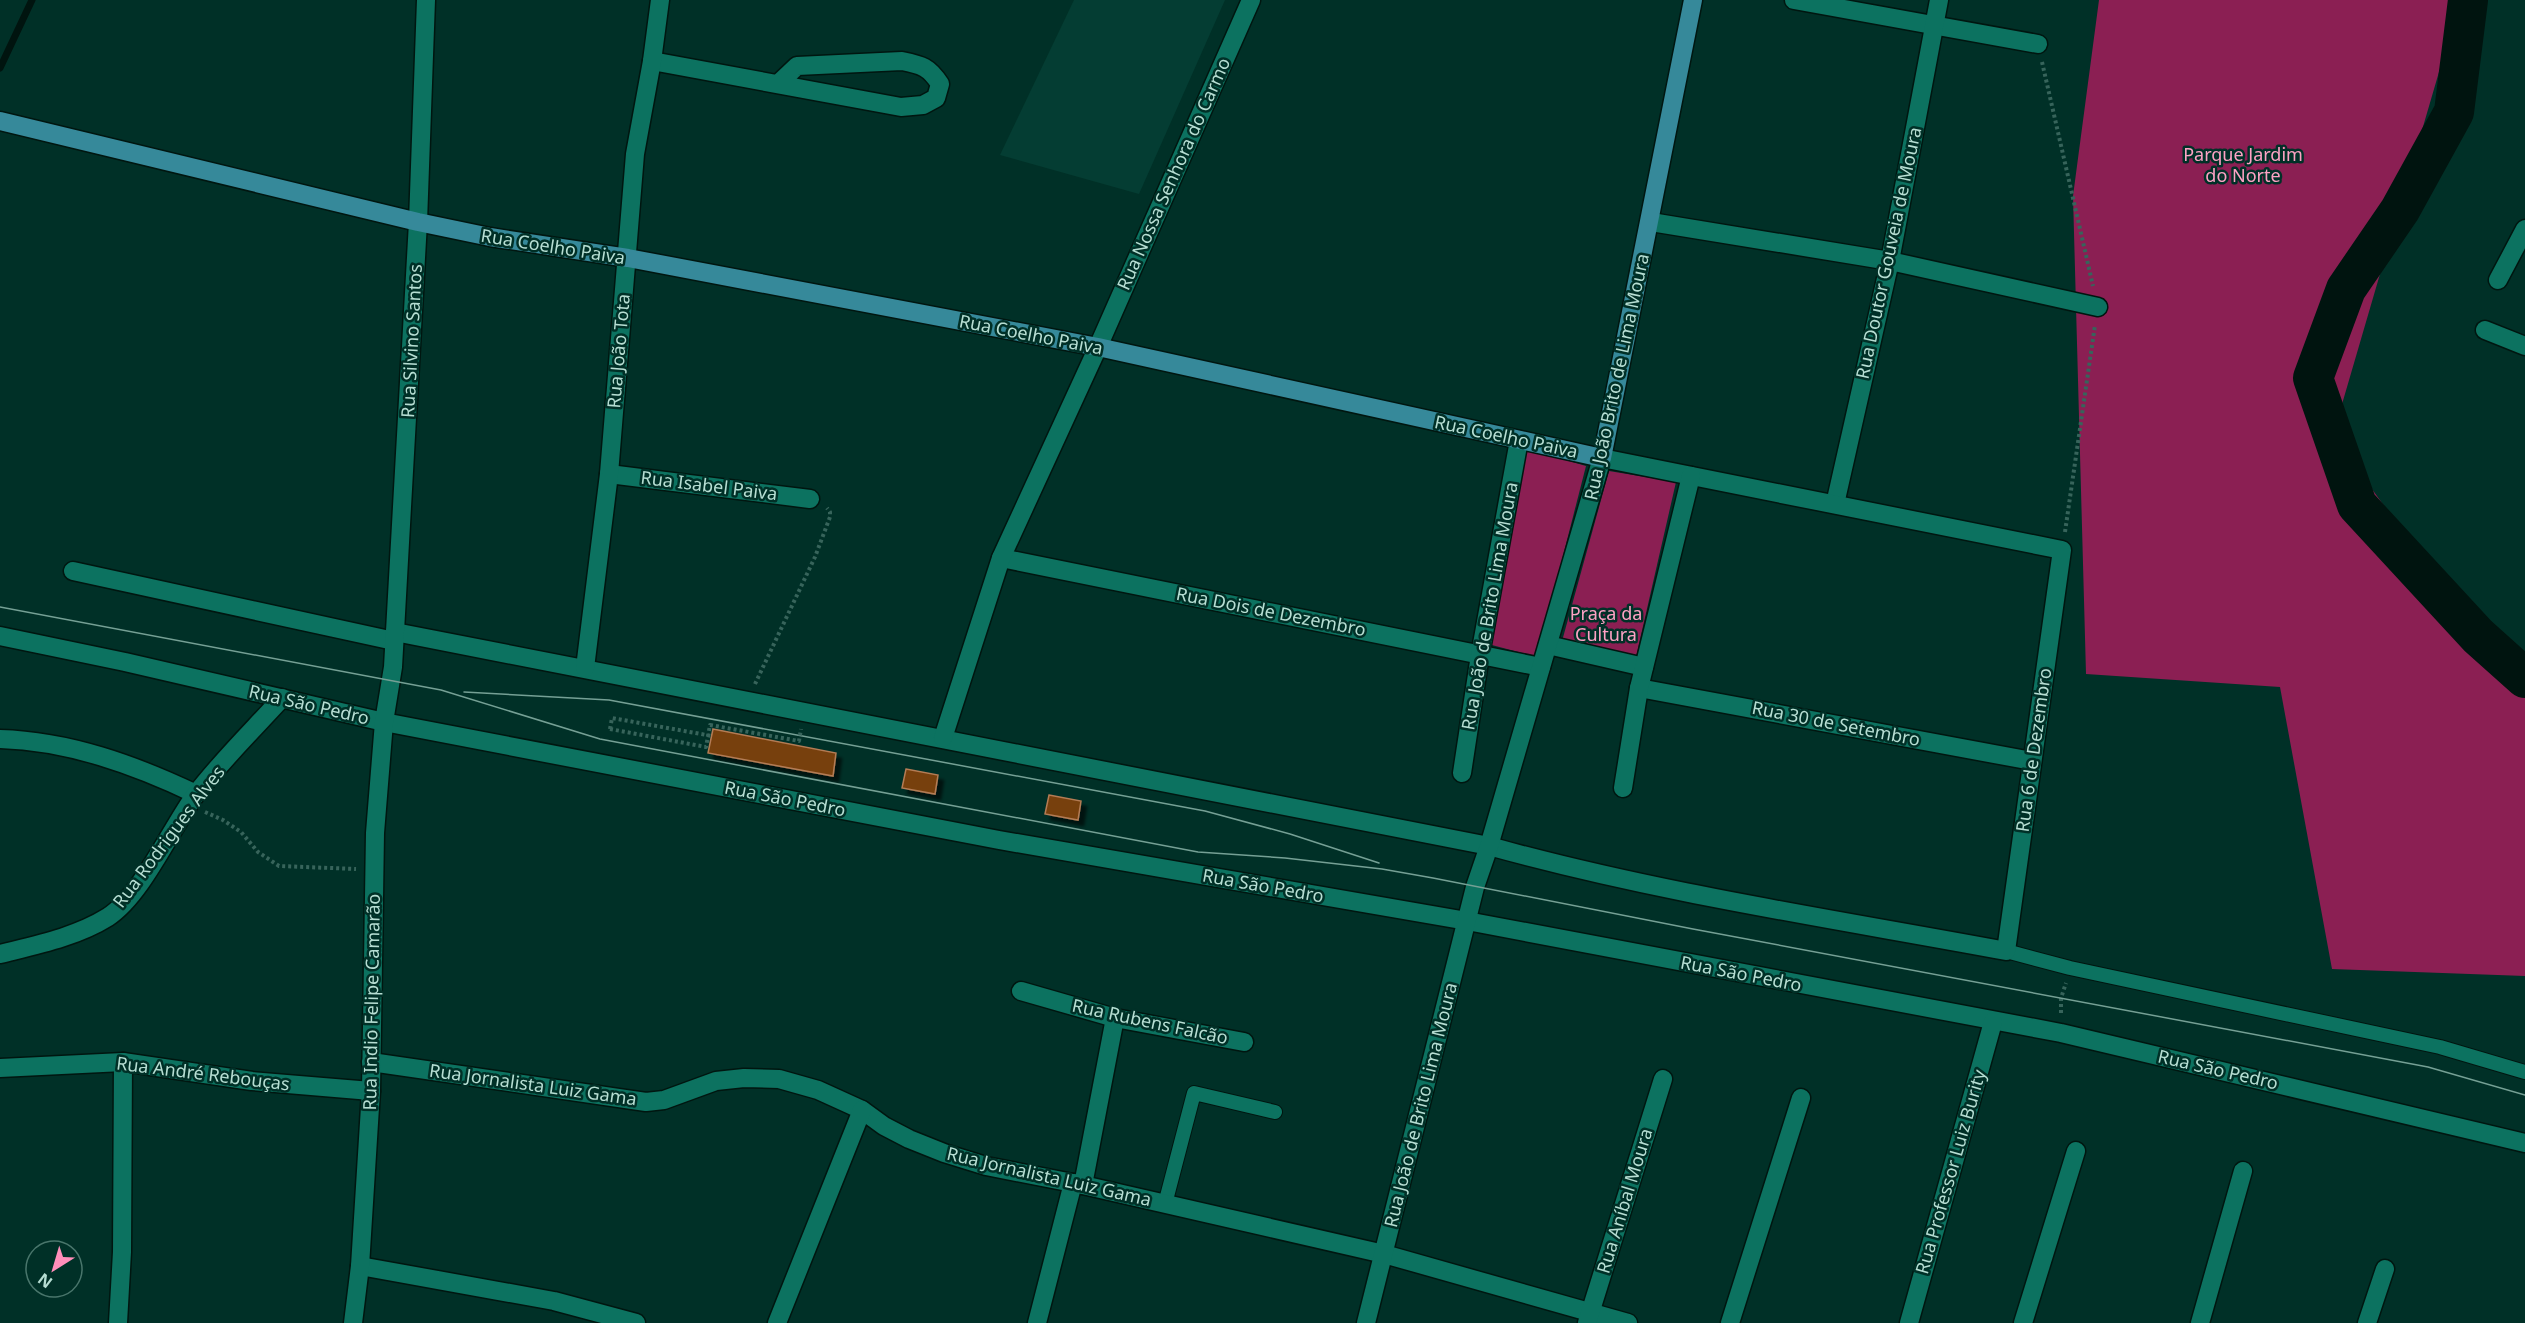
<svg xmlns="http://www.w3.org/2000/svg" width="2525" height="1323" font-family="'Noto Sans',sans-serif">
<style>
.built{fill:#043d33}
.green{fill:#8b1f53}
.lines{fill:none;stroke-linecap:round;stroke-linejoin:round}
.stream{stroke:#00140f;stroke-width:7}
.river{stroke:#00140f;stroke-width:40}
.building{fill:#77400f;stroke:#b47c54;stroke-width:1.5;filter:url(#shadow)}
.lane-casing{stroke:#001610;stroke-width:16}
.street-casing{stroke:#001610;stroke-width:21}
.secondary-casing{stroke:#001610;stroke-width:21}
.primary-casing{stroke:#001610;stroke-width:21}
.path{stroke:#37645b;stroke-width:4;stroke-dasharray:3 3;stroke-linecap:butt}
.lane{stroke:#0c7260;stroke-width:14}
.street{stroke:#0c7260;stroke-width:18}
.secondary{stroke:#0c7260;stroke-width:18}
.primary{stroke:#36899a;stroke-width:18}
.tram{stroke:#75a095;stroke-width:1.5}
.path-bridge{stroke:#37645b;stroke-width:4;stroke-dasharray:3 3;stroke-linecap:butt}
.labels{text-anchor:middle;stroke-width:5;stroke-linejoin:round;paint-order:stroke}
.park-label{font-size:18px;fill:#fda2c4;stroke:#003027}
.street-label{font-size:18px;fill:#b6ded3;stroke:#003027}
</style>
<defs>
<filter id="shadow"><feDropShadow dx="5.5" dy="5.5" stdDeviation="1.5" flood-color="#0009"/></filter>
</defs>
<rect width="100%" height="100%" fill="#003027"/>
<path class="built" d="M1074,0H1225L1139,194L1000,155Z"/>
<g class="green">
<path d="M2099,0H2460L2333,435L2478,636L2525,674V976L2332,969L2280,687L2086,674L2073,196Z"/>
<path d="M1525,448L1586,466L1537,657L1488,644Z"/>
<path d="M1609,471L1676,482L1633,670L1559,652Z"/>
</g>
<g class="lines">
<path class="stream" d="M0,68L32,0"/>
<path class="river" d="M2468,0L2454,112L2400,210L2346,289L2313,378L2357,505L2478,636L2525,678"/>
</g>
<g class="building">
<path d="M713,729L836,753L833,776L708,753Z"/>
<path d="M906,769L938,775L935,794L902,788Z"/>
<path d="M1049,795L1081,801L1078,820L1045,814Z"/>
</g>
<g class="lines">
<defs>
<g id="lane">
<path d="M2006,951L2070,968L2440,1047L2525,1072"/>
<path d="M1165,1204L1194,1093L1275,1112"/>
</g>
<g id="street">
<path d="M1794,0L2038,44"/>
<path d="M652,61L901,107L923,105L936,98L940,84C929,67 922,65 902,61L797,66L779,83"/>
<path d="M418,222L426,0"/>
<path d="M1651,222L1890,261L2098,307"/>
<path d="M2498,280L2525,229"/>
<path d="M2485,330L2525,346"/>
<path d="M609,474L810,499"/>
<path d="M1835,504L1890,261L1939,0"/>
<path d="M1001,558L1541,667"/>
<path d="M73,571L394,641"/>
<path d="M395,632L1489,846C1658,893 1834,919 2006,951L2062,550L1602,458"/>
<path d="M0,636L125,662L384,722L999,840L1467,921L2061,1033L2525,1143"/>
<path d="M1548,645L1644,667"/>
<path d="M585,668L609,474L635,154L652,61L660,0"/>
<path d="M1639,688L2032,761"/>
<path d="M943,738L1001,558L1098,347"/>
<path d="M0,739C69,741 135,765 196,794"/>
<path d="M1462,773L1480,655L1519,440"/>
<path d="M1623,788L1639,688L1691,476"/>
<path d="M0,954C36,945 76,937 108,917C142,895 171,828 196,794C222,760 253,730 282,698"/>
<path d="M1021,991L1115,1018L1244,1042"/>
<path d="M371,1062L646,1102L664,1100L716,1081L744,1078L779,1079L818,1090L862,1110L884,1126L909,1139L944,1153L986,1166L1083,1185L1384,1254L1628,1323"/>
<path d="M0,1068L123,1062L252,1081L371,1091"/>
<path d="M1083,1185L1115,1018"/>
<path d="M360,1266L554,1301L636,1323"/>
<path d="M118,1323L122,1252L123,1062"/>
<path d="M777,1323L862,1110"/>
<path d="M1037,1323L1073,1183"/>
<path d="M1587,1323L1663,1079"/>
<path d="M1730,1323L1801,1098"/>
<path d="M1909,1323L1993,1022"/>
<path d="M2023,1323L2076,1151"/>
<path d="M2200,1323L2243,1171"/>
<path d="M2367,1323L2385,1269"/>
</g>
<g id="secondary">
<path d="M1098,347L1251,0"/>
<path d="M353,1323L360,1266L371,1091L375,833L384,722L393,667L418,222"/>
<path d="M1366,1323L1475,887L1489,846L1602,458"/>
</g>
<path id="primary" d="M0,121L418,222L490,237L628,258L1098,347L1602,458L1693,0"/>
</defs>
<use href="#lane" class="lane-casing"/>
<use href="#street" class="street-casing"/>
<use href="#secondary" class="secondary-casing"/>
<use href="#primary" class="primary-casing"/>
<g class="path">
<path d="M2042,62L2093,286"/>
<path d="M2065,532L2095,325"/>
<path d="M755,684L815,557L830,517V512L827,508"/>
<path d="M610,729L612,718L712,736"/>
<path d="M205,812L223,820L241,832L258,852L279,866L356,869"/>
<path d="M2061,1013V998L2066,983"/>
</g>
<use href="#lane" class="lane"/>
<use href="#street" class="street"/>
<use href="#secondary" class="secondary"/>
<use href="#primary" class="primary"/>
<g class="tram">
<path d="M0,607L441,690L600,739L1198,852L1285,858L1382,869L1433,878L1693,929L2428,1067L2525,1095"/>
<path d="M464,692L609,700L1205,811L1290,834L1379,863"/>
</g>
<path class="path-bridge" d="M610,729L706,747L710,725L799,741L801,729"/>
</g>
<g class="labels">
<g class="park-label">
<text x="2243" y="161">Parque Jardim<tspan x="2243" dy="21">do Norte</tspan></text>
<text x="1606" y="620">Praça da<tspan x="1606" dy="21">Cultura</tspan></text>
</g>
<g class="street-label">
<text transform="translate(1174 174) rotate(-66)" y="6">Rua Nossa Senhora do Carmo</text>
<text transform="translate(553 247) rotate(9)" y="6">Rua Coelho Paiva</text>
<text transform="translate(1889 253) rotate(-78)" y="6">Rua Doutor Gouveia de Moura</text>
<text transform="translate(1031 335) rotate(11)" y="6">Rua Coelho Paiva</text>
<text transform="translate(412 341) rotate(-87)" y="6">Rua Silvino Santos</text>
<text transform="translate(619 351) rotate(-85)" y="6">Rua João Tota</text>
<text transform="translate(1617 377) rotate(-78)" y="6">Rua João Brito de Lima Moura</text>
<text transform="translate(1506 437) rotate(12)" y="6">Rua Coelho Paiva</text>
<text transform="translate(709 486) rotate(7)" y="6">Rua Isabel Paiva</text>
<text transform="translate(1490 606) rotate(-80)" y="6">Rua João de Brito Lima Moura</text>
<text transform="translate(1271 612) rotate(11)" y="6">Rua Dois de Dezembro</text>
<text transform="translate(309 705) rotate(13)" y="6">Rua São Pedro</text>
<text transform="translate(1836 724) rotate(11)" y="6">Rua 30 de Setembro</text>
<text transform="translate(2034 750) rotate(-82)" y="6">Rua 6 de Dezembro</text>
<text transform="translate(785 799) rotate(11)" y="6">Rua São Pedro</text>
<text transform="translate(169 837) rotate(-53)" y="6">Rua Rodrigues Alves</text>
<text transform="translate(1263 886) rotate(10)" y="6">Rua São Pedro</text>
<text transform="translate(1741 974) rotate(11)" y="6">Rua São Pedro</text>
<text transform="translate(372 1002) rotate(-89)" y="6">Rua Indio Felipe Camarão</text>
<text transform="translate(1150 1022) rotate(12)" y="6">Rua Rubens Falcão</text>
<text transform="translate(2218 1070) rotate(13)" y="6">Rua São Pedro</text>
<text transform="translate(203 1074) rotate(7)" y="6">Rua André Rebouças</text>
<text transform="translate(533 1085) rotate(8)" y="6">Rua Jornalista Luiz Gama</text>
<text transform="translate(1421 1105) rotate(-76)" y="6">Rua João de Brito Lima Moura</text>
<text transform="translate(1951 1172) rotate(-74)" y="6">Rua Professor Luiz Burity</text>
<text transform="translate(1049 1177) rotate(13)" y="6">Rua Jornalista Luiz Gama</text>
<text transform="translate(1625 1201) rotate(-73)" y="6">Rua Aníbal Moura</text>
</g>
</g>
<g transform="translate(54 1269) rotate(217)"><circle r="28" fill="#003027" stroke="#49766c" stroke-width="1.5"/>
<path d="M0-4.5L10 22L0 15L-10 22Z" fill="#ff8eba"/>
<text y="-9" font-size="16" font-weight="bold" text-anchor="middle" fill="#b6ded3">N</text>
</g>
</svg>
